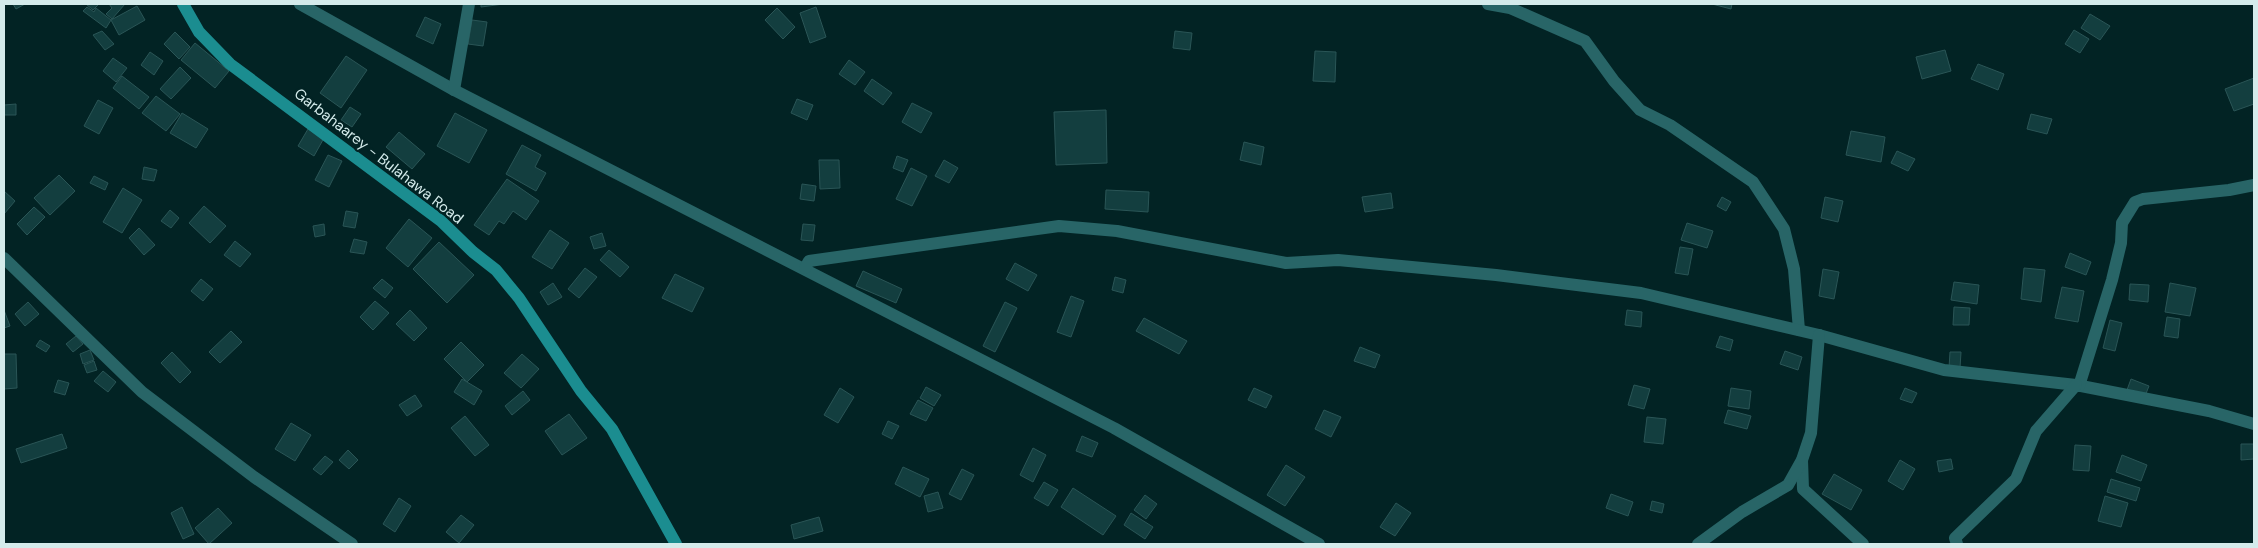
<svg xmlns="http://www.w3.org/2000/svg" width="2258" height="548" font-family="'DM Sans',sans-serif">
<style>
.building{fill:#133e3f;stroke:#2a5556}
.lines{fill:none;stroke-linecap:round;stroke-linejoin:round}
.minor{stroke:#286567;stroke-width:12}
.secondary{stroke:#1b8d90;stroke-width:12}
.labels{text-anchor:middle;stroke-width:4.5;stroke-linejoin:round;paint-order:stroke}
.street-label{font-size:15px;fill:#d4ebeb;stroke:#022324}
</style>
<rect width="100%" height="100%" fill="#022324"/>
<g class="building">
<path d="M13,4H25L16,9Z"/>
<path d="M86,4H99L93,10Z"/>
<path d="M109,4H125L112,19L106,14L112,8Z"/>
<path d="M481,4H504L481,7Z"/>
<path d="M1712,4H1732L1731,9Z"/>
<path d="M137,6L145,20L119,35L111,20Z"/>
<path d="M87,7L94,12L96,8L111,20L106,28L83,11Z"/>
<path d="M816,7L826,37L810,43L800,13Z"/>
<path d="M777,8L795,27L783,39L765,20Z"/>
<path d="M2090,14L2110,26L2100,40L2081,28Z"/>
<path d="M425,17L441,24L433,44L416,36Z"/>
<path d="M472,20L487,22L483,46L468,44Z"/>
<path d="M2074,30L2089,39L2080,53L2065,44Z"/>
<path d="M102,31L114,44L105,50L93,35Z"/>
<path d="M1175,31L1192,33L1190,50L1173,48Z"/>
<path d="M175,32L190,47L179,59L164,44Z"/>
<path d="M195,43L229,71L215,88L181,60Z"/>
<path d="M1945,50L1951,71L1922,79L1916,57Z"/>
<path d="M1315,51L1336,52L1335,82L1313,81Z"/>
<path d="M150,52L163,61L154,75L141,65Z"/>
<path d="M346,56L367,70L341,108L320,93Z"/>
<path d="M113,58L127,68L116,82L103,71Z"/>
<path d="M849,60L865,72L855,85L839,74Z"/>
<path d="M1978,64L2004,74L1998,90L1971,79Z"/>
<path d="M180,67L191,78L171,99L160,89Z"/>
<path d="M122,76L149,97L139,109L113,88Z"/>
<path d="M2254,78V104L2234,111L2225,89Z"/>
<path d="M872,79L892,93L883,105L864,91Z"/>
<path d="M156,96L180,114L166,131L142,113Z"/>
<path d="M797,99L813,105L807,120L791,113Z"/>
<path d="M98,100L113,108L99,134L84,126Z"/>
<path d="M912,103L932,113L921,133L902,122Z"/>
<path d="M16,104V115H4V105Z"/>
<path d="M350,107L361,114L352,127L341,120Z"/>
<path d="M1106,110L1107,163L1056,165L1054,112Z"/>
<path d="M182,113L208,129L196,148L170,133Z"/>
<path d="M455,113L487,130L469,163L437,146Z"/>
<path d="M2031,114L2052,119L2047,134L2027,129Z"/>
<path d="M308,129L324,138L314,156L298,146Z"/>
<path d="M1851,131L1885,137L1881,162L1846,155Z"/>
<path d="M399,132L425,154L412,169L386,147Z"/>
<path d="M1244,142L1264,147L1261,165L1240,160Z"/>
<path d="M522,145L541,155L535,167L546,173L536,191L506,174Z"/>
<path d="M1897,151L1915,159L1908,171L1891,163Z"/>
<path d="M328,155L342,161L329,187L315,180Z"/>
<path d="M897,156L908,160L903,172L893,168Z"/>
<path d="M819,160H839L840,188L820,189Z"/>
<path d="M944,160L958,168L949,183L935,176Z"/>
<path d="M144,167L157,170L154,181L142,179Z"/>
<path d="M911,168L927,176L912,206L896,199Z"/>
<path d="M59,175L75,191L50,215L34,198Z"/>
<path d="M94,176L108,183L105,190L90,183Z"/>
<path d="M507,179L539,201L526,220L513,211L504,224L499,221L489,235L474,225Z"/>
<path d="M802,184L816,186L814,201L800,199Z"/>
<path d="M123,188L142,200L122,233L103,222Z"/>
<path d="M1106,190L1149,192L1148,212L1105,209Z"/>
<path d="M4,191L15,201L4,214Z"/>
<path d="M1391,193L1393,208L1365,212L1362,197Z"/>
<path d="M1722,197L1731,202L1726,211L1717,206Z"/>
<path d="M1825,197L1843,201L1838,222L1821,218Z"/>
<path d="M204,206L226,226L210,243L189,223Z"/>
<path d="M34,207L45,217L27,235L17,224Z"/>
<path d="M170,210L179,218L171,228L161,221Z"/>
<path d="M346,211L358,213L355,228L343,226Z"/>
<path d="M409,219L432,238L408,267L386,248Z"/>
<path d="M1687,223L1713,231L1707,248L1681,240Z"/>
<path d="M324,224L325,235L315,237L313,226Z"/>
<path d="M803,224L815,225L813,241L801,240Z"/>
<path d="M139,228L155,245L144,255L129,238Z"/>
<path d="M550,230L569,243L552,269L532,257Z"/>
<path d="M602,233L606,246L594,249L590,237Z"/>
<path d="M354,239L367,242L364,254L350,252Z"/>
<path d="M235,241L251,254L240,267L224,255Z"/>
<path d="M439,242L474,275L447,303L413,269Z"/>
<path d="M1680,247L1693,249L1688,275L1675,273Z"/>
<path d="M609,250L629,267L620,277L600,260Z"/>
<path d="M2070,253L2091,262L2086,275L2065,267Z"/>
<path d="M1015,263L1037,275L1028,291L1006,279Z"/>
<path d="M585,268L597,277L579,298L568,289Z"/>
<path d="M2024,268L2045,270L2041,302L2021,299Z"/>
<path d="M1823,269L1839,272L1834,299L1819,296Z"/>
<path d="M863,271L902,289L896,303L856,286Z"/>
<path d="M675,274L704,288L692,312L662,298Z"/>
<path d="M1115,277L1126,280L1123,293L1112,290Z"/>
<path d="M201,279L213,289L203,301L191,291Z"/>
<path d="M382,279L393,288L385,298L373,288Z"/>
<path d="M1954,282L1979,285L1977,304L1951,300Z"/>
<path d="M553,283L562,297L548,305L540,292Z"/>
<path d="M2170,283L2196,288L2190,316L2165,312Z"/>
<path d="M2130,284L2149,285L2148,302L2129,300Z"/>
<path d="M2062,287L2084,291L2078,322L2055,318Z"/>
<path d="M1071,296L1084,301L1071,337L1057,332Z"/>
<path d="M375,301L389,313L373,330L360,317Z"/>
<path d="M28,302L39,314L25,326L15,314Z"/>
<path d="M1005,302L1017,308L995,352L983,346Z"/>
<path d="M1954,307L1970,308L1969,325H1953Z"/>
<path d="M4,310L10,326L4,328Z"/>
<path d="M410,310L427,328L414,341L396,324Z"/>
<path d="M1627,310L1642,312L1641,327L1625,325Z"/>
<path d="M2167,317L2180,319L2178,338L2164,336Z"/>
<path d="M1144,318L1187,341L1179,354L1136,331Z"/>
<path d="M2110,320L2122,323L2115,351L2103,348Z"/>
<path d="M231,331L242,342L220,363L209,352Z"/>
<path d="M76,336L83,344L73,352L66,344Z"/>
<path d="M1720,336L1733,340L1730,351L1716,347Z"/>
<path d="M40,340L50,346L46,352L36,346Z"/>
<path d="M461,342L484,365L467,382L444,359Z"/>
<path d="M1360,347L1380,355L1375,368L1354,361Z"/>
<path d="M90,350L94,360L83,364L80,354Z"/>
<path d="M1785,351L1802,357L1798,370L1780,364Z"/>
<path d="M172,352L191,372L180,383L161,363Z"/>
<path d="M1950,352H1961L1960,368H1949Z"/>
<path d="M4,354H16L17,388L4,389Z"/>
<path d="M522,354L539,369L521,388L504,373Z"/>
<path d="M94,361L97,370L87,373L84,365Z"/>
<path d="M103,371L116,382L108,392L94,381Z"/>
<path d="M462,379L482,391L474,405L454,392Z"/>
<path d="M2131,379L2149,386L2145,396L2127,390Z"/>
<path d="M58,380L69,383L65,395L54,392Z"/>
<path d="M1634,385L1650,389L1644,409L1628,405Z"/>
<path d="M926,387L941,395L934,406L920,398Z"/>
<path d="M840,388L854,397L838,423L824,415Z"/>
<path d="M1254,388L1272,396L1266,408L1248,400Z"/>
<path d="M1731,388L1751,391L1749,409L1728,406Z"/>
<path d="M1905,388L1917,393L1912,403L1900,399Z"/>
<path d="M523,391L530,400L512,415L505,406Z"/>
<path d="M415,395L422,406L407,416L399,405Z"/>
<path d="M918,400L933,408L926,421L910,414Z"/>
<path d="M1324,410L1341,417L1331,437L1315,429Z"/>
<path d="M1728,410L1751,416L1747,429L1724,423Z"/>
<path d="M569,414L587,438L562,455L545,431Z"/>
<path d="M465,416L489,445L475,456L451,428Z"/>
<path d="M1647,417L1666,419L1663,444L1644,442Z"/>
<path d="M888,421L899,426L892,439L882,434Z"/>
<path d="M291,423L311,435L295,461L275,449Z"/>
<path d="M62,434L67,448L21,463L16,449Z"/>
<path d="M1082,436L1098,443L1092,457L1076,451Z"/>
<path d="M2241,444H2254V459L2241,460Z"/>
<path d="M2075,445L2091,446L2089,471L2073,470Z"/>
<path d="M1033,448L1046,455L1033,482L1020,475Z"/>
<path d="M348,450L358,460L349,469L339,460Z"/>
<path d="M2122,455L2147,465L2141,481L2116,472Z"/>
<path d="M325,456L333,462L321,475L313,469Z"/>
<path d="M1951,459L1953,469L1939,472L1937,461Z"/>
<path d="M1900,460L1915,469L1903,490L1888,481Z"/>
<path d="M1286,465L1305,477L1285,506L1267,495Z"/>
<path d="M903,467L929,479L920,497L895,484Z"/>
<path d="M962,469L974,475L961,500L949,494Z"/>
<path d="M1834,474L1862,490L1851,510L1822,494Z"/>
<path d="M2111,479L2140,488L2136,501L2107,492Z"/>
<path d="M1044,482L1058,490L1048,506L1034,498Z"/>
<path d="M1073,488L1116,516L1103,535L1061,507Z"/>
<path d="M938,492L943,508L928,512L924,496Z"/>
<path d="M1611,494L1633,502L1628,516L1606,508Z"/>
<path d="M1145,495L1157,504L1146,519L1134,510Z"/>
<path d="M2105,496L2128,503L2121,527L2098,521Z"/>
<path d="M399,498L411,506L395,532L383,524Z"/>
<path d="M1652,501L1664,504L1662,513L1650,510Z"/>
<path d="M1396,503L1411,513L1395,536L1380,527Z"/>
<path d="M182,507L194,534L183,539L171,513Z"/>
<path d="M218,508L232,523L209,544L195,528Z"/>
<path d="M1131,513L1153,527L1145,539L1124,525Z"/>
<path d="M461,515L474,525L459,543L446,532Z"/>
<path d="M819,517L823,531L794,539L791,525Z"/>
</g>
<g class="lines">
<g class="minor">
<path d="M300,4L454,90L1114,428L1319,544"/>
<path d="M1488,4L1510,8L1585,41L1614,81L1640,110L1670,125L1753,182L1784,229L1794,269L1799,330"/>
<path d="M454,90L469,4"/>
<path d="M4,258L142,392L254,477L352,544"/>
<path d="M805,268L809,261L1059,226L1117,231L1286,263L1338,260L1496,275L1641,293L1819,335L1944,370L2076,385L2209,411L2254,424"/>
<path d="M2079,386L2112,280L2121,243L2122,223L2135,202L2143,199L2229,190L2254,185"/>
<path d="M1802,460L1803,489L1863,544"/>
<path d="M1698,544L1742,512L1788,485L1802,460L1811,433L1819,335"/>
<path d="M1957,544L1955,538L2016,479L2036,431L2076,385"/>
</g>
<path class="secondary" d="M183,4L199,32L230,64L441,221L473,252L496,270L519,298L581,391L612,429L676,544"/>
</g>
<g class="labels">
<g class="street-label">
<text transform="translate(379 156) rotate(38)" y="5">Garbahaarey - Bulahawa Road</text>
</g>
</g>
<rect width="2258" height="548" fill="none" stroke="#d4ebeb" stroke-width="10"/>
</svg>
